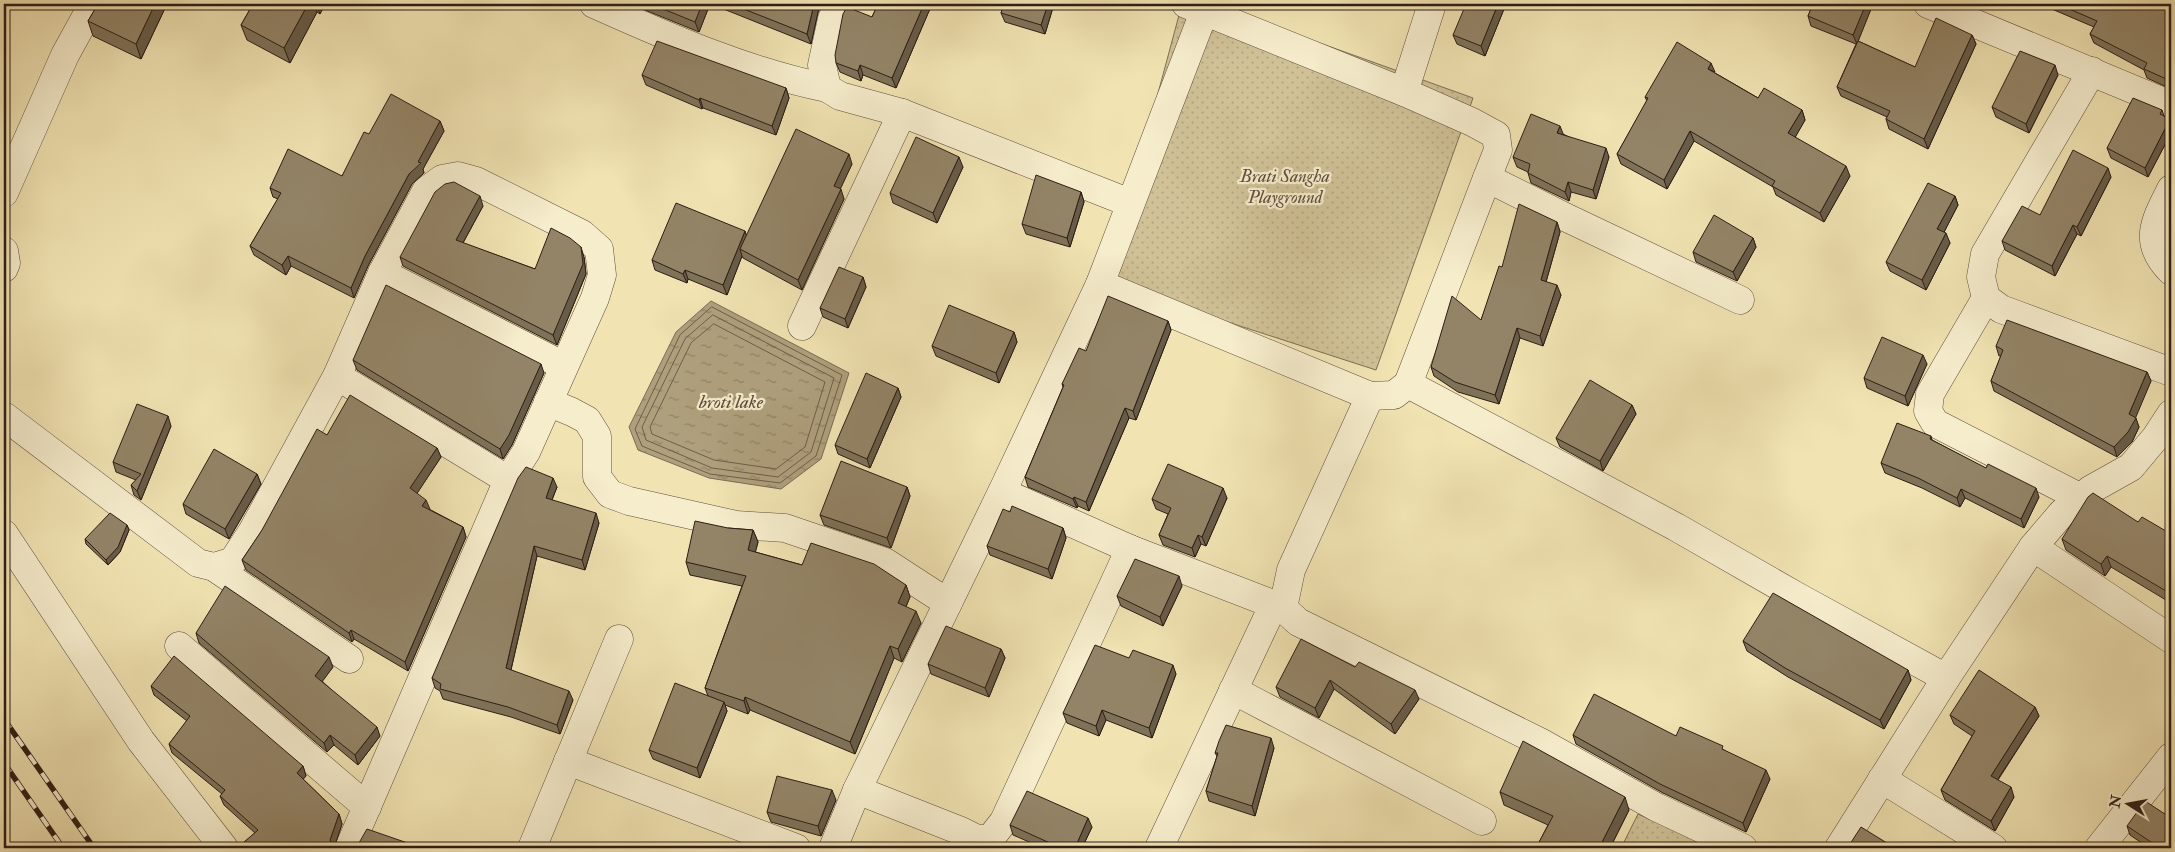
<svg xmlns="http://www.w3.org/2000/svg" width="2175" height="852" font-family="'IM FELL Double Pica',serif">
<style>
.grass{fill:url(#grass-dots);stroke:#7f6f56}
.water{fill:url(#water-ripples);stroke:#7b6c54}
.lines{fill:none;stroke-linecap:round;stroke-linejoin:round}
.shore{stroke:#6e5e4a;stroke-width:1}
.minor-casing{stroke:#5f4e3d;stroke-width:29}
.minor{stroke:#f6edcd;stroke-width:28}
.rail-casing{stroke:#2e1d16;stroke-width:5.5}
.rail{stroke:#f6edcd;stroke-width:4;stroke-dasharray:11;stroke-linecap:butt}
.wall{fill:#7e7259;stroke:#2e1d16}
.shaded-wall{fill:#675c48;stroke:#2e1d16}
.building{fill:#938467;stroke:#2e1d16}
.labels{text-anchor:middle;stroke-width:4.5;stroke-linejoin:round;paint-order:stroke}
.park-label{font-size:18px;font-style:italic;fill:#5f4e3d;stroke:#f6edcd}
.water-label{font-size:19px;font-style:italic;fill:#5b4b3a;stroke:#f6edcd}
</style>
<defs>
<pattern id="grass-dots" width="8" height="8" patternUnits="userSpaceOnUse" patternTransform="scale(1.25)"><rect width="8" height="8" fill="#d0c197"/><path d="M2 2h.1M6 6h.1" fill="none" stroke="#b3a581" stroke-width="1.8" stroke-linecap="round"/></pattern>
<pattern id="water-ripples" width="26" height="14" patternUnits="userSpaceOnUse" patternTransform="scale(1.25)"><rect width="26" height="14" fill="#afa07d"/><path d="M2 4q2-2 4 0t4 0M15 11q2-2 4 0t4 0" fill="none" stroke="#8f8265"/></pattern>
</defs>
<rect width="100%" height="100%" fill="#f1e3b2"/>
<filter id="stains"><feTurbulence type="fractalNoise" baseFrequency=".004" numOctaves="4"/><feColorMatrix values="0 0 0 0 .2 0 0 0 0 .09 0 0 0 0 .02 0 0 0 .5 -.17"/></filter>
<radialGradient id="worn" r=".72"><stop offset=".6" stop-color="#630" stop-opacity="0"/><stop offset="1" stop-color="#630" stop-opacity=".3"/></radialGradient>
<g class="grass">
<path d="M1182,4H1211L1473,98L1376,370L1107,283Z"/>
<path d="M1638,814L1714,848H1621Z"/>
</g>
<path class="water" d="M711,301L849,373L821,459L781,489L709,478L638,450L629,427L676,332Z"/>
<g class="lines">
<g class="shore">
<path d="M712,307L842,375L816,456L780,483L710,474L642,446L635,429L680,335Z"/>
<path d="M713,315L834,378L811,452L778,477L712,468L646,440L642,427L685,339Z"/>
<path d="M714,324L825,382L805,447L776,469L714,460L652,434L650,427L691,343Z"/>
</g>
<defs>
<g id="minor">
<path d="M594,4C670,38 745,71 827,88"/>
<path d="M839,4L832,19L822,65L827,88L840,96L902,113L1130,203"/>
<path d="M1186,4L1404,92L1472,122L1496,135L1498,150L1487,178"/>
<path d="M1928,4L2171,105"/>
<path d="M2092,71L1985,254L1981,277L1986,298L2001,309L2171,372"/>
<path d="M1404,92L1432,4"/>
<path d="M2171,189C2155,221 2142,242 2171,271"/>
<path d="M4,193L65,55L93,4"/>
<path d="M4,251L6,263L4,268"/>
<path d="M382,273L564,366"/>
<path d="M1100,284L1370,396L1394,395L1408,384L1676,527L1798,597L1946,678"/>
<path d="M1986,298L1930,394L1928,411L1935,423L2081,498"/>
<path d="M802,326L902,113"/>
<path d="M337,376L508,480"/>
<path d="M1408,384L1487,178L1565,217L1740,300"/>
<path d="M1370,396L1291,570L1283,608L1298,622L1540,742L1656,807L1743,848"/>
<path d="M548,402L572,412L587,420L597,436V477L610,494L629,501L736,525L785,528L885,562L948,603"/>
<path d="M4,416L198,563L214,567L233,561L252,532L337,376L382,273L426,191L442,179L458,176L476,181L582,234L599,249L602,275L595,298L526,452L508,480L349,848"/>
<path d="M1002,492L1130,549L1283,608"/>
<path d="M4,534L141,741L224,848"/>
<path d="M2033,547L2171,639"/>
<path d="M214,567L349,659"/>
<path d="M179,646L367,807"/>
<path d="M1233,690L1482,821"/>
<path d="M568,761L796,848"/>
<path d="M1882,779L1993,848"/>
<path d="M857,790L961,831L977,839H990L1004,821L1130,549"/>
<path d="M532,848L619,639"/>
<path d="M833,848L857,790L1002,492L1100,284L1204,12"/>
<path d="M1159,848L1274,604"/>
<path d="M1839,848L1946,678L2033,547L2062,513L2090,490L2131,467L2156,437L2171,414"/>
<path d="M2099,848L2171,757"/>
</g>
</defs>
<use href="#minor" class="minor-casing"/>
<use href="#minor" class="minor"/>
<defs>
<g id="rail">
<path d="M4,719L94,848"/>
<path d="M4,763L63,848"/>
</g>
</defs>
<use href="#rail" class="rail-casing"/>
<use href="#rail" class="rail"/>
</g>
<g class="wall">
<path d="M98,4H167L141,59L93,36L88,21Z"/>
<path d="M253,4H325L320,14L317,12L290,63L247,40L241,25Z"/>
<path d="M643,4H710L699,32L645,10Z"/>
<path d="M711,4H822L818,12L811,44Z"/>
<path d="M878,4H932L896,88L863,75L861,81L840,72L836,63L872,17Z"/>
<path d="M1004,4H1054L1045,34L1005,22L1001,13Z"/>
<path d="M1506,4L1485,56L1457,44L1453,35Z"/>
<path d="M1813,4H1873L1858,41L1915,67L1972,35L1976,44L1928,149L1889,129L1886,119L1887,117L1841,96L1837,87L1856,44L1811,26L1808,16Z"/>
<path d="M2040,4H2171V89L2147,78L2144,70L2094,43L2090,34L2094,27Z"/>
<path d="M1715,73L1758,98L1802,110L1805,120L1795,137L1850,176L1824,222L1776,195L1773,187L1694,141L1667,189L1621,164L1617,154L1647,101L1645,97Z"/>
<path d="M642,75L786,88L789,98L776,135L703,108L702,109L646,85Z"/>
<path d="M2058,75L2029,133L1996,117L1992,107Z"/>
<path d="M2162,110L2164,116L2170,119L2171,122V133L2148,177L2111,158L2107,148Z"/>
<path d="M440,121L444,131L423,169L424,173L412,184L368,266L354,298L291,266L286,275L254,255L250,246L278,199L273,197L270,188L342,176L369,134Z"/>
<path d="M1563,134L1609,157L1596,199L1571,192L1569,201L1531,183L1528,173V172L1517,167L1513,157Z"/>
<path d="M852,164L840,189L844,199L802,290L743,258L742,256L727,295L688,279L687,283L655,270L652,260L745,231L746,235Z"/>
<path d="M963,167L937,223L893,203L890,193Z"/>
<path d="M2111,177L2081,236L2077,234L2055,276L2005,250L2002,241L2040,215Z"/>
<path d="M1081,192L1084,202L1070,247L1026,234L1022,224Z"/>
<path d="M1955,196L1958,205L1944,232L1950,243L1926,290L1890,271L1886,262Z"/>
<path d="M483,206L463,243L535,269L584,257L586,274L557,345L403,266L400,257Z"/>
<path d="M1557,222L1560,232L1546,282L1561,295L1543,346L1520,338L1499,404L1458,392L1434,376L1431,367L1481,320L1502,267Z"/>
<path d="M2171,227V244L2168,235Z"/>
<path d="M1753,238L1756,247L1737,281L1696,262L1693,252Z"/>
<path d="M863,277L866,287L848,328L823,317L820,308Z"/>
<path d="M1168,321L1171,330L1136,420L1129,418L1089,511L1078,506L1077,508L1028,487L1025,477L1063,387L1062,384L1086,351Z"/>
<path d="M1014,332L1017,342L999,383L936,356L932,346Z"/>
<path d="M1996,346L2147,372L2151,381L2135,417L2139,427L2132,442L2117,457L1994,391L1991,381L2001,356H1999Z"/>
<path d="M353,360L544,373L512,445L503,459L357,370Z"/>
<path d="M1927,364L1908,406L1867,388L1864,378Z"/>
<path d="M898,388L901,397L870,468L838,454L835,445Z"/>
<path d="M1632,405L1636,414L1603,471L1560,447L1556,438Z"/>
<path d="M171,426L141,500L134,495L131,485L136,480L116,472L113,462Z"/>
<path d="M327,435L437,448L441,457L417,493L429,509L463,527L466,537L408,671L354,639L352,642L246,570L242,560Z"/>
<path d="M1931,436L1932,440L2039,497L2024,528L1965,498L1960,507L1922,488L1885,473L1881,463Z"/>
<path d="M257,474L261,484L229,539L186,514L183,504Z"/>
<path d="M557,487L552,500L599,523L585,570L537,556L511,670L573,700L560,734L511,717L443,699L440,691L435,688L432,678Z"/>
<path d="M907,487L910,496L891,548L824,525L820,515Z"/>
<path d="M1227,498L1206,546L1201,544L1195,557L1163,545L1159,535L1168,514L1156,509L1152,499Z"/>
<path d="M1010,512L1063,528L1066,538L1052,579L990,555L987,546Z"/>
<path d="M2138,522L2171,534V603L2111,567L2105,576L2066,550L2062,539Z"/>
<path d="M127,525L129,530L120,552L108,565L86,544L85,539Z"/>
<path d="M728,528L753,530L758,542L755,552L802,565L906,585L910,597L906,607L921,623L902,662L894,658L855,754L750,710L748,714L725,705L727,711L700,778L653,759L649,750L708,696L705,688L742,586L690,575L686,562Z"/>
<path d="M1182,586L1163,626L1121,606L1117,596Z"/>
<path d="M196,633L333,667L322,681L380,736L358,765L334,745L327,752L199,643Z"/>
<path d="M1743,641L1908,670L1911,680L1884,729L1788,677L1747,651Z"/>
<path d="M1001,649L1005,658L989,697L931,674L928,664Z"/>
<path d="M1129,658L1176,674L1152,738L1106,720L1099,736L1067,723L1063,713Z"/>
<path d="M1355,667L1419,699L1395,734L1334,689L1319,718L1280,697L1276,687Z"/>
<path d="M151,686L303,766L306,776L303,779L339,814L342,824L334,848H245L243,843L255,833L224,805L220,796L222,794L172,753L169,744L187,721L154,695Z"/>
<path d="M2035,707L2039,716L1998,780L2014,797L1995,831L1945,800L1941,790L1972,736L1954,724L1950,715Z"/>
<path d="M1573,735L1676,736L1724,750L1770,779L1746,832L1663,793L1576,744Z"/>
<path d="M1274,748L1255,816L1209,801L1206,791L1217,756L1215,753Z"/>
<path d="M1500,792L1629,810L1610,848H1536L1548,825L1504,805Z"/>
<path d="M836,800L821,836L771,822L767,812Z"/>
<path d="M1010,825L1092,827L1082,848H1043L1013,835Z"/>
<path d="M2127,826L2171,848H2149L2130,835Z"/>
</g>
<g class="shaded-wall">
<path d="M155,4H167L141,59L136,44Z"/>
<path d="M308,4H313L317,12L290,63L284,48Z"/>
<path d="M316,4H325L320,14Z"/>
<path d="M702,4H710L699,32L695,22Z"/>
<path d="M814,4H822L818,12L811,44L807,34Z"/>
<path d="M924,4H932L896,88L892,78Z"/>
<path d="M1048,4H1054L1045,34L1041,25Z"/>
<path d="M1498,4H1506L1485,56L1481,46Z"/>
<path d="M1866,4H1873L1857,44L1853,35Z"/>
<path d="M1972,35L1976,44L1928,149L1924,139Z"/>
<path d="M1711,63L1715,72L1708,69Z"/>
<path d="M860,65L863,75L861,81L858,71Z"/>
<path d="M2055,65L2058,75L2029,133L2026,124Z"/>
<path d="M786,88L789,98L776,135L772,126Z"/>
<path d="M700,98L703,108L702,109L699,100Z"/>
<path d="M1802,110L1805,120L1792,143L1788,133Z"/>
<path d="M2170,119L2171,122V133L2148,177L2145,168Z"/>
<path d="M440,121L444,131L423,169L424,173L412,184L368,266L354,298L351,288L365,256L409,174L418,162Z"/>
<path d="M1560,126L1564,136L1557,133Z"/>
<path d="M1690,131L1694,141L1667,189L1664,180Z"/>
<path d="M1606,148L1609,157L1596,199L1593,190Z"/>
<path d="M849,154L852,164L837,196L834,186Z"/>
<path d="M959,157L963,167L937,223L933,213Z"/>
<path d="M1846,166L1850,176L1824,222L1820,213Z"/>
<path d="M2108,168L2111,177L2081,236L2077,227Z"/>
<path d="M1568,182L1571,192L1569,201L1565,192Z"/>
<path d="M841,189L844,199L802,290L798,280Z"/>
<path d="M1081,192L1084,202L1070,247L1067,238Z"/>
<path d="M480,196L483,206L459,250L456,240Z"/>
<path d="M1955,196L1958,205L1941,238L1937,229Z"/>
<path d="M1557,222L1560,232L1544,289L1541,280Z"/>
<path d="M2073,225L2077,234L2055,276L2052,266Z"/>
<path d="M745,231L748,240L740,249L742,256L727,295L723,285Z"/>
<path d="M1946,233L1950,243L1926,290L1922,280Z"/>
<path d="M1753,238L1756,247L1737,281L1733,272Z"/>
<path d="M581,247L584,257L586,274L557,345L553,335Z"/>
<path d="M288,256L291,266L286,275L282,265Z"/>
<path d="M685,270L688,279L687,283L683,274Z"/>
<path d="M863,277L866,287L848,328L845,319Z"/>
<path d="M1557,285L1561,295L1543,346L1540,336Z"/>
<path d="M1168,321L1171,330L1136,420L1133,411Z"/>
<path d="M1517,328L1520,338L1499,404L1495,395Z"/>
<path d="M1014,332L1017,342L999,383L996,373Z"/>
<path d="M1923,355L1927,364L1908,406L1905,396Z"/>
<path d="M541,364L544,373L512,445L503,459L500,449Z"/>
<path d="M2147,372L2151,381L2133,424L2129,414Z"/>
<path d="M898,388L901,397L870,468L867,459Z"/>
<path d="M1632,405L1636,414L1603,471L1600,461Z"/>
<path d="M1125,408L1129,418L1089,511L1086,502Z"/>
<path d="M168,416L171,426L141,500L137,491Z"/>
<path d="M2136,418L2139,427L2132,442L2117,457L2114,447Z"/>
<path d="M437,448L441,457L414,498L410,488Z"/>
<path d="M257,474L261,484L229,539L225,529Z"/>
<path d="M553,478L557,487L549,507L546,498Z"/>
<path d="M907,487L910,496L891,548L887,538Z"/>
<path d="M1223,488L1227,498L1206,546L1202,537Z"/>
<path d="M2036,488L2039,497L2024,528L2021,519Z"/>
<path d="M1961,489L1965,498L1960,507L1957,498Z"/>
<path d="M1074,497L1078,506L1077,508L1073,499Z"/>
<path d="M426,500L430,509L426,515L422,506Z"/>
<path d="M596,513L599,523L585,570L582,560Z"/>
<path d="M127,525L129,530L120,552L108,565L106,560Z"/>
<path d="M463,527L466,537L408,671L405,662Z"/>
<path d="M1063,528L1066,538L1052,579L1048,569Z"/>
<path d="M753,530L758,542L753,562L748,550Z"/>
<path d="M1198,535L1201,544L1195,557L1192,548Z"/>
<path d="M534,546L537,556L509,678L506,668Z"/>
<path d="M2107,556L2111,567L2105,576L2101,564Z"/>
<path d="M1179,576L1182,586L1163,626L1160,617Z"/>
<path d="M906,585L910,597L902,615L898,603Z"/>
<path d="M916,611L921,623L902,662L898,649Z"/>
<path d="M351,630L354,639L352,642L349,633Z"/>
<path d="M890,646L894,658L855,754L850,742Z"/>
<path d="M1001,649L1005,658L989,697L985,688Z"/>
<path d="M329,657L333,667L319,686L315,676Z"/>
<path d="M1173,665L1176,674L1152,738L1149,728Z"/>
<path d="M1908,670L1911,680L1884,729L1880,720Z"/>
<path d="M1330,680L1334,689L1319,718L1315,708Z"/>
<path d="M1415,690L1419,699L1395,734L1391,724Z"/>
<path d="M569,691L573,700L560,734L557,725Z"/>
<path d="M745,697L750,710L748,714L744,701Z"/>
<path d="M724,702L727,711L700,778L697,768Z"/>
<path d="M2035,707L2039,716L1994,785L1991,776Z"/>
<path d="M1102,710L1106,720L1099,736L1096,726Z"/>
<path d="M377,727L380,736L358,765L355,755Z"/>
<path d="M330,735L334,745L327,752L324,743Z"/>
<path d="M1271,738L1274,748L1255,816L1252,806Z"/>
<path d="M303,766L306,776L300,783L297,773Z"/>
<path d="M1766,770L1770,779L1746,832L1743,823Z"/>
<path d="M2011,787L2014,797L1995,831L1991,821Z"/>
<path d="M832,790L836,800L821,836L818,826Z"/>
<path d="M1625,797L1629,810L1610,848H1599Z"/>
<path d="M339,814L342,824L334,848H333L330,840Z"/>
<path d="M1088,818L1092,827L1082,848H1075Z"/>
</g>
<g class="building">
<path d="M98,4H155L136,44L88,21Z"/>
<path d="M253,4H308L284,48L241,25Z"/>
<path d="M651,4H702L695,22Z"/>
<path d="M731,4H814L807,34Z"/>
<path d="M878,4H924L892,78L860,65L858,71L836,63L835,55L843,14L847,7L872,17Z"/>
<path d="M1004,4H1048L1041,25L1001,13Z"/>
<path d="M1466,4H1498L1481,46L1453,35Z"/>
<path d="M1813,4H1866L1853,35L1808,16Z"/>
<path d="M2058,4H2171V81L2144,69L2147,63L2090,34L2097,21Z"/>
<path d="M1936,18L1972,35L1924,139L1886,119L1890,111L1837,87L1858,41L1915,67Z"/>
<path d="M657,41L786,88L772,126L700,98L699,100L642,75Z"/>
<path d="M1677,42L1711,63L1708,69L1758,98L1764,88L1802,110L1788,133L1846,166L1820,213L1772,186L1775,181L1690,131L1664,180L1617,154L1648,98L1645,97Z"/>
<path d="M2020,51L2055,65L2026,124L1992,107Z"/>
<path d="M391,94L440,121L418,162L421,163L409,174L365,256L351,288L288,256L282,265L250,246L281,193L270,188L288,149L342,176L364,132L369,134Z"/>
<path d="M2133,98L2162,110L2160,114L2170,119L2145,168L2107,148Z"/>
<path d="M1531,114L1560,126L1557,133L1606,148L1593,190L1568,182L1565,192L1528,173L1530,164L1513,157Z"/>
<path d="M796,129L849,154L834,186L841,189L798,280L740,249Z"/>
<path d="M916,137L959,157L933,213L890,193Z"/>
<path d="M2073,150L2108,168L2077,227L2073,225L2052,266L2002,241L2022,206L2040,215Z"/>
<path d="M1036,175L1081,192L1067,238L1022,224Z"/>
<path d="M454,182L480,196L456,240L535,269L551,228L570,238L581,247L583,264L553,335L400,257L435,192L445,184Z"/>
<path d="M1928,183L1955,196L1937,229L1946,233L1922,280L1886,262Z"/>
<path d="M676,203L745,231L723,285L685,270L683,274L652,260Z"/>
<path d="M1519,204L1557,222L1541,280L1557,285L1540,336L1517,328L1495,395L1455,382L1431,367L1452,296L1481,320L1499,266L1502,267Z"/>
<path d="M1714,215L1753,238L1733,272L1693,252Z"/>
<path d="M2171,227V237L2168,235Z"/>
<path d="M839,267L863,277L845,319L820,308Z"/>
<path d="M386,285L541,364L509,435L500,449L353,360Z"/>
<path d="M1108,296L1168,321L1133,411L1125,408L1086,502L1074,497L1073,499L1025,477L1064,385L1062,384L1079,348L1086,351Z"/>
<path d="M949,305L1014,332L996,373L932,346Z"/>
<path d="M2007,320L2147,372L2129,414L2136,418L2128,432L2114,447L1991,381L2003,350L1996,346Z"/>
<path d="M1882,337L1923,355L1905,396L1864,378Z"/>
<path d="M866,373L898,388L867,459L835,445Z"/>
<path d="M1590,380L1632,405L1600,461L1556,438Z"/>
<path d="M350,395L437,448L410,488L426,500L422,506L463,527L405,662L351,630L349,633L242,560L262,530L317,429L327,435Z"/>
<path d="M137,404L168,416L137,491L131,485L141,474L113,462Z"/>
<path d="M1897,423L1931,436L1930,439L1986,468L1988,464L2036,488L2021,519L1961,489L1957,498L1918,478L1881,463Z"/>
<path d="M214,449L257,474L225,529L183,504Z"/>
<path d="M841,461L907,487L887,538L820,515Z"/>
<path d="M1168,464L1223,488L1202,537L1198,535L1192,548L1159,535L1171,508L1152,499Z"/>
<path d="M526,467L553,478L546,498L596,513L582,560L534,546L506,668L569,691L557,725L508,707L440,689L441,684L432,678L518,478Z"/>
<path d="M2093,493L2138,522L2142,517L2171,534V594L2107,556L2101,564L2062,539L2088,497Z"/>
<path d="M1012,506L1063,528L1048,569L987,546L1003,509L1010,512Z"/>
<path d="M110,513L127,525L118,547L106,560L85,539Z"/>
<path d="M695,521L728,528L753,530L748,550L802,565L811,543L874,564L906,585L898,603L916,611L898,649L890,646L850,742L745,697L744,701L705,688L746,576L686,562Z"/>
<path d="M1135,559L1179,576L1160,617L1117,596Z"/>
<path d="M225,586L329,657L315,676L377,727L355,755L330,735L324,743L196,633Z"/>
<path d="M1773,593L1908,670L1880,720L1785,668L1743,641Z"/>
<path d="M946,626L1001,649L985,688L928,664Z"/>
<path d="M1301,639L1355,667L1359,662L1415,690L1391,724L1330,680L1315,708L1276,687Z"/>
<path d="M1095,645L1129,658L1133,650L1173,665L1149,728L1102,710L1096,726L1063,713Z"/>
<path d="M174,656L303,766L297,773L339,814L330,840L334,848H247L243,843L258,830L220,796L225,790L169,744L190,716L151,686Z"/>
<path d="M1979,670L2035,707L1991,776L2011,787L1991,821L1941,790L1975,731L1950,715Z"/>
<path d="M675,683L724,702L697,768L649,750Z"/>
<path d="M1594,694L1676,736L1680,727L1723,746L1722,749L1766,770L1743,823L1660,784L1573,735Z"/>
<path d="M1226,725L1271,738L1252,806L1206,791L1218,753H1215L1219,741Z"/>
<path d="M1523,741L1625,797L1599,848H1536L1553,816L1500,792Z"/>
<path d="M777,776L832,790L818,826L767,812Z"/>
<path d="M1027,791L1088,818L1075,848H1061L1010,825Z"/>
<path d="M2145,801L2171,818V848H2160L2127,826Z"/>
<path d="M1861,827L1895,848H1847L1848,847Z"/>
<path d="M367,829L422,848H356Z"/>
</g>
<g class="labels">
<g class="park-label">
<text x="1285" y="182">Brati Sangha<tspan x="1285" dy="21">Playground</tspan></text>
</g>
<g class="water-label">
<text x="731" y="408">broti lake</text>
</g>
</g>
<rect width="2175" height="852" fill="none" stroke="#f1e3b2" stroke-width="20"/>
<rect x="5" y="5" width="2165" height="842" fill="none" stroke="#2e1d16" stroke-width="2.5"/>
<rect x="10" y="10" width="2155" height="832" fill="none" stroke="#2e1d16"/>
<g transform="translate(2128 804) rotate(281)" stroke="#f6edcd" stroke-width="4" paint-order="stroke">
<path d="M0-4L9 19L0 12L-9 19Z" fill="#2e1d16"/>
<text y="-8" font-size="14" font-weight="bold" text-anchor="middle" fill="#2e1d16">N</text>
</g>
<rect width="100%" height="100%" filter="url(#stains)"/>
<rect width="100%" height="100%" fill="url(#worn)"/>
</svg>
